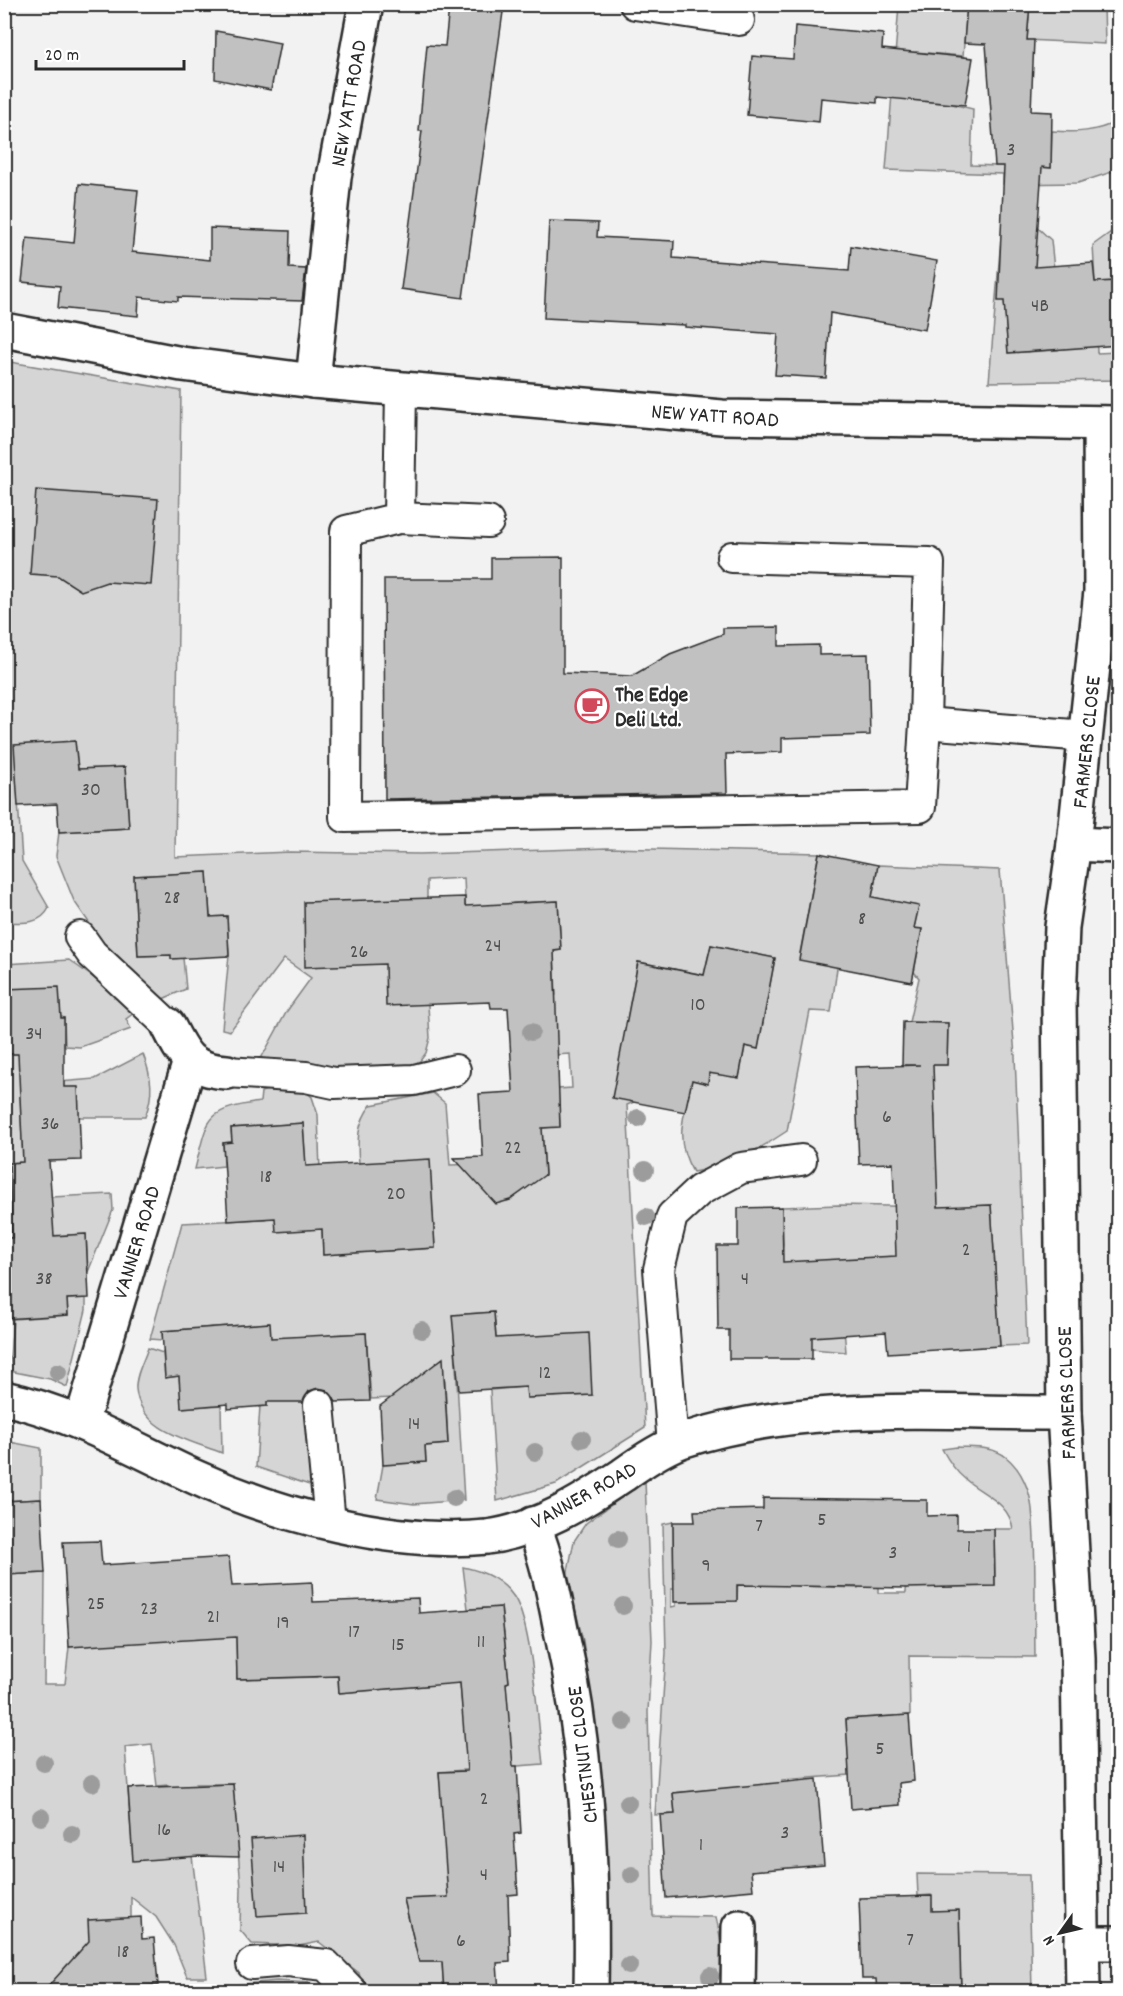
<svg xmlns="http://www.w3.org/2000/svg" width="1123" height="1996" font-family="Dekko,sans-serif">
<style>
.green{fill:#d5d5d5;stroke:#808080;stroke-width:1.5}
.building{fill:#c1c1c1;stroke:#2b2b2b;stroke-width:1.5}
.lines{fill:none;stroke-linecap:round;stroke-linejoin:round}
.service-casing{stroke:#2b2b2b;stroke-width:34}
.minor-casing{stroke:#2b2b2b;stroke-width:38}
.service{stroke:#fff;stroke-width:30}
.minor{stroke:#fff;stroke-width:33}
.tree{fill:#9c9c9c}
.labels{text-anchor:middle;stroke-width:4.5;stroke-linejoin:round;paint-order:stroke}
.number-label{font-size:20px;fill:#505050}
.street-label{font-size:22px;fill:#2b2b2b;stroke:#fff}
.poi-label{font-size:22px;font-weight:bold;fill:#2b2b2b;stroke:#fff;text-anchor:start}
</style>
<rect width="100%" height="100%" fill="#f2f2f2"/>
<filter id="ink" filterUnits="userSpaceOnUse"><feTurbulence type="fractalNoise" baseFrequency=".0167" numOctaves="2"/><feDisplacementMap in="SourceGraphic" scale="12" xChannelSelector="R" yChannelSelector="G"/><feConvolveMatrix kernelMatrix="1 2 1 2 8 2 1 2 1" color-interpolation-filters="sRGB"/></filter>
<g filter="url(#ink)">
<g class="green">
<path d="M899,5H967L963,56L916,52L911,100L952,104L973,109L971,165L1051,168L1052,131C1077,133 1096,132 1118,121V170L1078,183L1003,184V174L886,170Z"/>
<path d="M1030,5H1104L1105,44L1027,40Z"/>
<path d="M1002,226L1038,228L1051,240L1055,279L1003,283L1008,353L1058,350L1096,324L1097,353L1118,352V380L989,382Z"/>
<path d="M1118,227V281L1095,282L1093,245Z"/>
<path d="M4,361L181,391L175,857L290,852L420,854L608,848L819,853L800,953L838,961L831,1012L810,1011L787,1131C758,1151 728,1166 693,1172C673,1138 684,1117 692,1080L707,1083L709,1073L739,1078L745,1046L758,1048L775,958L711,945L704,975L638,962L625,1031L643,1052L634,1102L627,1105L645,1428L556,1484L497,1501L490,1390L526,1387L527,1398L592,1395L496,1338L494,1312L453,1315L464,1500L414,1504L377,1499L383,1465L426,1462L425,1446L448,1444L445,1380L438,1374L416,1397L371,1399L366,1333L328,1335L308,1376L315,1487L256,1467L260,1406H267L264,1367L273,1365L269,1323L162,1331L163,1340L150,1339L182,1223L265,1219L308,1202L303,1123L231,1128L232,1142L223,1143L224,1166L195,1169C208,1118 204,1110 260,1102L261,1092L277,1087L299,1086L312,1097L318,1115L323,1255L435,1248L430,1170L359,1163C357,1140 357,1123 371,1105L433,1093L445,1103L450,1165L483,1164L501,1202L510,1200L545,1174L542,1128L560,1126L558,1089L572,1088L570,1054L521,1057L518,997L556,995L554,951L561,950L558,901L513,903L514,937L466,920L464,878L427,880V989L430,1038L426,1053L420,1061L408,1068L381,1070L258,1064L287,1011L311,978L284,959L230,1031L222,1029L229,955L227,916L210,917L207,872L134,876L138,956L171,955L172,959L183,958L186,989L158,1001L115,960L74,901L56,856L59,832L129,828L125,767L78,769L75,741L16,771L22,861L49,908C41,925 22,923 5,922Z"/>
<path d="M878,865L1000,870L1015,1056L1027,1345L1000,1346L991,1205L936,1208L941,1287L882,1257L845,1259L847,1293L841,1294L846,1352L812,1349L772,1309L783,1244L782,1207L839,1205L936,1207L935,1115H918L916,1065H947L948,1023L909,1022L919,978L914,972L922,930L914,928L918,906L872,897Z"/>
<path d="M1118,916V1045L1114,1044V919Z"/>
<path d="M69,960L115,993L134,1013L126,1019L131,1029L80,1047L65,1046L64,1018L5,989V964Z"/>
<path d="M4,1054H21L23,1085L95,1079L143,1054C152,1078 154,1093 145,1117H79L77,1087L20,1090L23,1162L9,1163L11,1199L112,1194L113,1210L88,1272L86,1234L5,1238Z"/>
<path d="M86,1298V1310L67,1387L50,1379L9,1371L13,1319L68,1315L67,1299Z"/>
<path d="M148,1348L163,1353L165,1378L179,1376L182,1408L221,1405L222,1453C189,1440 140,1431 136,1389C135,1376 144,1360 148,1348Z"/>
<path d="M5,1441L41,1448V1499L5,1501Z"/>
<path d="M957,1447C973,1448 993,1446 1006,1457C1021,1469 1030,1490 1032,1509C1037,1558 1034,1608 1035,1657L909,1656L910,1715L846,1719L850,1775L782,1780V1784L673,1793L675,1814L655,1815L666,1653L663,1524L673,1522L674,1589H671V1607L676,1606V1602L737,1601L738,1575L797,1586L858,1588L859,1579H878V1593H906L907,1577L945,1587L995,1586L994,1529H1013C1009,1502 983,1495 965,1479C955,1471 948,1460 942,1449Z"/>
<path d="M645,1481L652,1641L648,1712L653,1916L716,1917C722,1945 728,1966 712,1991H604L601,1769L583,1641L567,1576L574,1541L586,1523Z"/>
<path d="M463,1567C483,1571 502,1579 514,1597C533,1626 538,1726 543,1764L439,1772L453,1898L404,1899L419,1962H442L444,1991H363L359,1973L319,1942L299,1946L252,1944L240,1930L241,1888L233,1784H196V1799L168,1801L167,1785L157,1786L152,1744L125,1747L133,1858L192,1856L207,1977H187L174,1945L156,1917L131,1897V1918L90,1962L68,1964L61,1972L63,1983L82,1991L5,1992V1575L45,1573L44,1684H65L69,1647L236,1634L237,1679L318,1677L336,1647L339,1693L426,1686L459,1670L462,1707L509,1682L501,1607L468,1609Z"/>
<path d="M917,1874L1029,1875L1032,1991H961L959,1911H932L931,1895L918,1896Z"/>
<path d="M277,1981L311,1983L323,1991H224L234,1985Z"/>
</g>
<g class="building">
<path d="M967,4H1030L1027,40H1034L1031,111L1052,112L1051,168L1042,167L1035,267L1093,263L1095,282L1119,281V345L1008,353L1004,301H998L1004,166H995L986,44L964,43Z"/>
<path d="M449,7L503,12L463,298L401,289L422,131H419L427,45L445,46Z"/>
<path d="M795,26L883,34L882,49L973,58L965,105L877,97V103L821,98L819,122L747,115L752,56L793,59Z"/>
<path d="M216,31L280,43L271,90L215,79Z"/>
<path d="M79,184L138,190L132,252L210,260V228L290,231L289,268L306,269L302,301L178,297V301L139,297L138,316L58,308L60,286L22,282L27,238L74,243Z"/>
<path d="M549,221L598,223L597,237L674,241L673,258L849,271L851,246L937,261L925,330L830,313L826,378L775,375L778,334L685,327V325L544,318Z"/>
<path d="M36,490L158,499L151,585L107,582L81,591L58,576L30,574Z"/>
<path d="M563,557V673L632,676L670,654L723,634V628L779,627V646L819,645V655L868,654L870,735L782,738V752L726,754L727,793L385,799L384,579H491V558Z"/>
<path d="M75,741L78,769L125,767L129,828L59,832L57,804L18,806L14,745Z"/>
<path d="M819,853L878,865L872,897L919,906L914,928L922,929L912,982L799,960Z"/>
<path d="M207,872L210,917L227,916L229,956L171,959V955L138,956L134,876Z"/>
<path d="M465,897V906L558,901L561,950L554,951L560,1127L542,1128L545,1175L510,1200L496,1204L454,1158L483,1157L479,1094L513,1092L508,1008H491L490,1002L386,1006L385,964L305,967L304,902Z"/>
<path d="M711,945L775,958L758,1049L745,1046L739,1078L709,1073L708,1084L692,1080L685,1112L612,1098L638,962L704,975Z"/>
<path d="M59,987L61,1018H64V1087H78L81,1160L49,1161L54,1236L86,1234L89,1298L67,1299L68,1315L4,1319V1238H12L9,1163L23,1162L18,1054H4V989Z"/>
<path d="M903,1022L948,1023L947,1065H933L938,1207L991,1205L1000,1346L888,1353L886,1332L812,1337V1359H729V1330H718L717,1246H738V1208L782,1207L783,1262L896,1256L893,1163L859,1164L855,1067L920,1065H902Z"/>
<path d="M303,1123L306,1166L430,1159L435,1248L323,1255L322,1229L276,1232L275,1218L228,1221L223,1143L232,1142L231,1128Z"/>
<path d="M494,1312L496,1338L589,1333L592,1395L527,1398L526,1387L459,1391L452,1315Z"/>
<path d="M270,1323L271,1338L366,1333L370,1401L336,1402L327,1390L318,1388L309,1391L303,1402H267V1406L228,1409V1404L181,1408L179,1376L165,1378L162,1331Z"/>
<path d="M443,1358L448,1444L425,1446L426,1462L383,1465L380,1406Z"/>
<path d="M763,1498L927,1500V1516L957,1515V1529H994L995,1586L907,1588L737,1585V1601L674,1602L673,1522H695L694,1511L763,1509Z"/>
<path d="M41,1499L45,1573L4,1575V1501Z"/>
<path d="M100,1541L102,1565L229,1557L232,1586L312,1582L313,1602L418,1598L419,1613L501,1607L509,1682L506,1683L513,1766H517L521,1833L514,1834L518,1894L508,1895L510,1962L497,1963L499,1992H444L442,1962H419L404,1899L448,1897L439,1772L467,1771L460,1683L339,1693L338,1676L237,1679L236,1637L69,1647L63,1542Z"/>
<path d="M909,1715L914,1781L899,1783L900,1805L851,1809L846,1719Z"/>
<path d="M817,1779L824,1865L751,1871L753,1890L666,1898L660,1815L675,1814L673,1793Z"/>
<path d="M233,1784L239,1857L199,1856L133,1861L128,1788Z"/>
<path d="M303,1835L306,1913L257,1916L251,1839Z"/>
<path d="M932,1896V1911L959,1910L961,1992H877L876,1979H862L859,1898Z"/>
<path d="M141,1917L142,1939L154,1938L158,1985L123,1988L124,1992H43L89,1941L88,1920Z"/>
</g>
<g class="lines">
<defs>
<g id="service">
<path d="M635,4L739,20"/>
<path d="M401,389L399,518L346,531L345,817L920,807L925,723L1085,736"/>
<path d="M399,518L488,522"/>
<path d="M732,557L929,563L925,723"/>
<path d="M80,937L92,954L168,1025"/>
<path d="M227,1072L306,1077L334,1083L414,1080L455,1070"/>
<path d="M319,1405L330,1523"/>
<path d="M673,1445L659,1269L672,1216L700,1190L741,1168L801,1160"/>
<path d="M252,1964L288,1961L326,1965L352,1992"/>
</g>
<g id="minor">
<path d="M4,330L182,364L313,381L722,417L1118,423"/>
<path d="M313,381L334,177L366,4"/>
<path d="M1074,844L1118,846"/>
<path d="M168,1025C183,1055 190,1070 227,1072"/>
<path d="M4,1398C73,1413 132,1448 195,1477C279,1516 394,1546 487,1537C536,1531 584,1501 623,1475C641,1462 660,1449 681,1441C802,1401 938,1413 1064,1413"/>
<path d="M81,1423L190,1061"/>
<path d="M533,1524C547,1559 554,1594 561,1630C588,1749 593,1869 591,1992"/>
<path d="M1082,1943H1118"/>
<path d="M738,1992L739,1927"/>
<path d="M1083,1992L1078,1657L1064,1413L1059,1000L1062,927L1074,844L1101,591L1100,424"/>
</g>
</defs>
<use href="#service" class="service-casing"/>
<use href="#minor" class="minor-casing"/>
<use href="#service" class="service"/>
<use href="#minor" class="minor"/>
</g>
<g class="tree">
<circle cx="531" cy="1032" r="9"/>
<circle cx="638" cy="1118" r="9"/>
<circle cx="645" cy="1170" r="9"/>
<circle cx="646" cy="1217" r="9"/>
<circle cx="422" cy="1330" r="9"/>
<circle cx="58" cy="1372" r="9"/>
<circle cx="582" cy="1439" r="9"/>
<circle cx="535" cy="1452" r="9"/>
<circle cx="454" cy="1498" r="9"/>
<circle cx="618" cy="1539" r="9"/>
<circle cx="623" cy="1606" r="9"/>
<circle cx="624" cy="1722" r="9"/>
<circle cx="44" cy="1763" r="9"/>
<circle cx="92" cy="1783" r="9"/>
<circle cx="628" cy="1803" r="9"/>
<circle cx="41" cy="1817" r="9"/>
<circle cx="72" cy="1834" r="9"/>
<circle cx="632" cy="1875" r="9"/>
<circle cx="629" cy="1966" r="9"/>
<circle cx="710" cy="1976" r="9"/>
</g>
</g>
<defs>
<symbol id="cafe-ring" viewBox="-11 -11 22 22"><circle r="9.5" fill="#fff" stroke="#d1495b" stroke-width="1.5"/><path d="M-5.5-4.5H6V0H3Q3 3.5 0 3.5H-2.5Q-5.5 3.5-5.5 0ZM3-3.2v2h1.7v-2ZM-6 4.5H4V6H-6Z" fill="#d1495b"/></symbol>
</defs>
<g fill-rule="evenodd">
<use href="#cafe-ring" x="573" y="687" width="38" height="38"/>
</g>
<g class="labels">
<g class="number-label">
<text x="1011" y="155">3</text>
<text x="1040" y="311">4B</text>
<text x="91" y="795">30</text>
<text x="172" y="903">28</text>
<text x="862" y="924">8</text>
<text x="493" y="951">24</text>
<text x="359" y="957">26</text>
<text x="698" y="1010">10</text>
<text x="34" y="1039">34</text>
<text x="887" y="1122">6</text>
<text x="50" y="1129">36</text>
<text x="513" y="1153">22</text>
<text x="266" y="1182">18</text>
<text x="396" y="1199">20</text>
<text x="966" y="1255">2</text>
<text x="44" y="1284">38</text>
<text x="745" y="1284">4</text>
<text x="545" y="1378">12</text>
<text x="414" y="1429">14</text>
<text x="822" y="1525">5</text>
<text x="759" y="1531">7</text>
<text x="969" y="1552">1</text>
<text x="893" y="1558">3</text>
<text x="706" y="1571">9</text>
<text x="96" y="1609">25</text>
<text x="149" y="1614">23</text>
<text x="213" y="1622">21</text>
<text x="283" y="1628">19</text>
<text x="354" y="1637">17</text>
<text x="481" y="1647">11</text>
<text x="398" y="1650">15</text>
<text x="880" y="1754">5</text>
<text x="484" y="1804">2</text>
<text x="164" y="1835">16</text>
<text x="785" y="1838">3</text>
<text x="701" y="1850">1</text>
<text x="279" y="1872">14</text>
<text x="484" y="1880">4</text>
<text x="910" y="1945">7</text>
<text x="461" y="1946">6</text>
<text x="123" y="1957">18</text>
</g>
<g class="street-label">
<text transform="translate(347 103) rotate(-80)" y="8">NEW YATT ROAD</text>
<text transform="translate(715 414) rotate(4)" y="8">NEW YATT ROAD</text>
<text transform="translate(1085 742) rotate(-84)" y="8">FARMERS CLOSE</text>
<text transform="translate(135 1242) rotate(-73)" y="8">VANNER ROAD</text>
<text transform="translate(1065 1393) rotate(-92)" y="8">FARMERS CLOSE</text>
<text transform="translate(583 1494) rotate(-29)" y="8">VANNER ROAD</text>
<text transform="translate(581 1755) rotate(-97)" y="8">CHESTNUT CLOSE</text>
</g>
<g class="poi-label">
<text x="615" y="701">The Edge<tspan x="615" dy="25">Deli Ltd.</tspan></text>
</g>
</g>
<rect width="1123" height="1996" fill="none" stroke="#fff" stroke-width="24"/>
<rect x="12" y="12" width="1099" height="1972" fill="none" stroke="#2b2b2b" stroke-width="2" filter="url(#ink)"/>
<g transform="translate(1060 1933) rotate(236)" stroke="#ffffff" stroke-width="4.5" paint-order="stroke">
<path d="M0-4.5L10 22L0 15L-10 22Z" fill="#2b2b2b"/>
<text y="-9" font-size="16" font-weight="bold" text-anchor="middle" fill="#2b2b2b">N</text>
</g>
<path d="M36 60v9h148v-9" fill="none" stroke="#2b2b2b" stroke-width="3"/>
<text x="45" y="60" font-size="18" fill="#2b2b2b" stroke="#ffffff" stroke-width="4.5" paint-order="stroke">20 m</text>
</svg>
